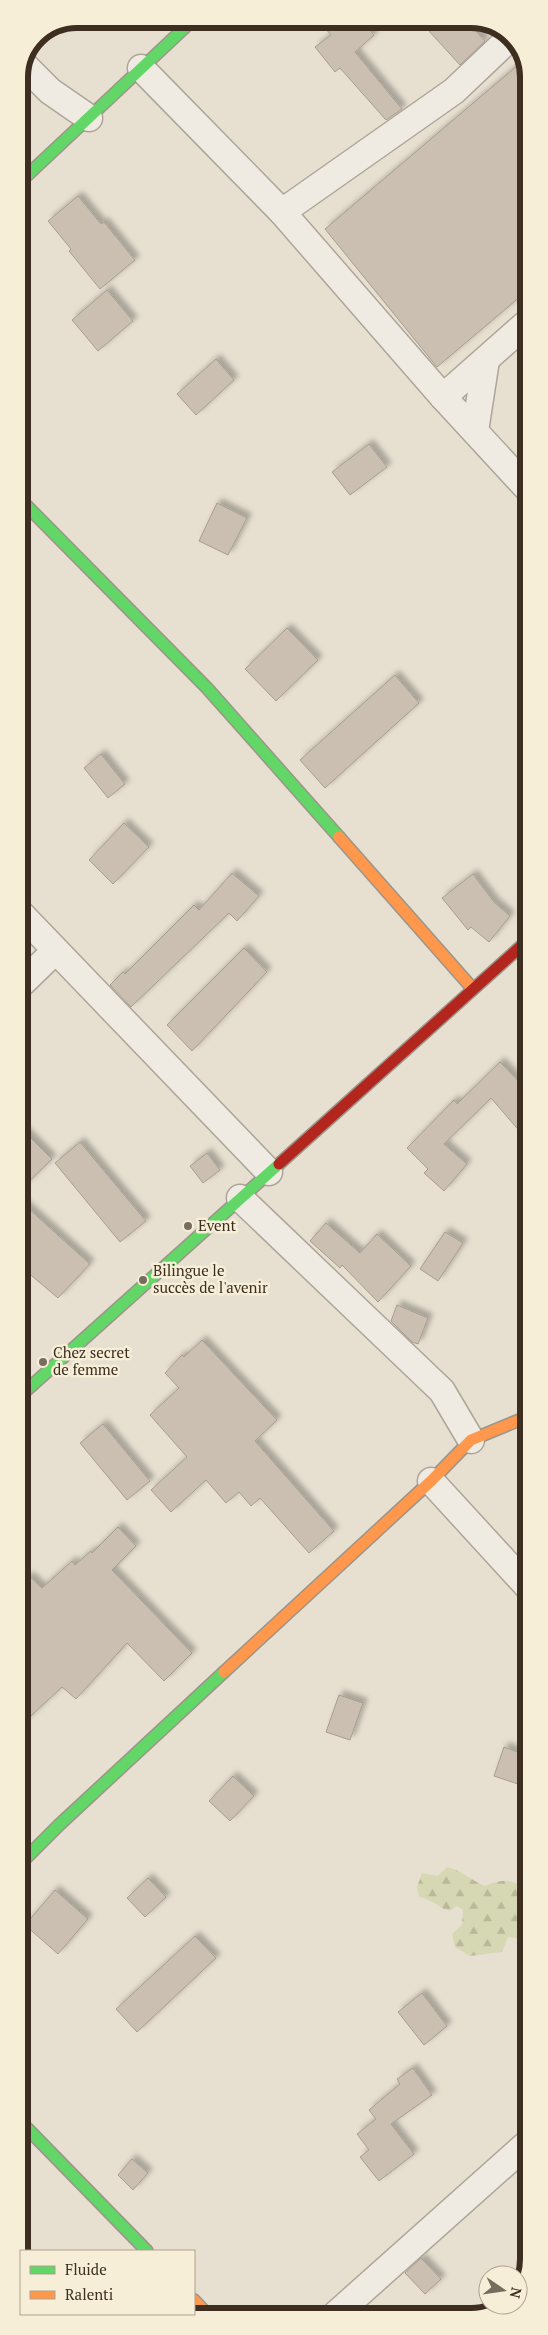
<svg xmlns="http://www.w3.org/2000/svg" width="548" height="2335" font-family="'PT Serif',serif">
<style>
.forest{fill:url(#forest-firs)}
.building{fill:#cbbfb2;stroke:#a89c90;filter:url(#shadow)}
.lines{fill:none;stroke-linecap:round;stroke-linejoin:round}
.street-casing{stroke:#ada599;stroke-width:29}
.fast-casing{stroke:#9c958a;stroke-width:14}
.slow-casing{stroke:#9c958a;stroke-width:14}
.jam-casing{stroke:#9c958a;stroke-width:14}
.street{stroke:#efebe3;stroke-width:26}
.fast{stroke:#63d668;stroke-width:11}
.slow{stroke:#ff974d;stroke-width:11}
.jam{stroke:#b3261e;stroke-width:11}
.poi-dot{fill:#786c5e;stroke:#f7eed8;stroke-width:2}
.labels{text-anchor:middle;stroke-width:5;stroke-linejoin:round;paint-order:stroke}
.poi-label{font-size:15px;fill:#3d2e20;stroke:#f7eed8;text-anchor:start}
.rim{fill:none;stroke:#3d2e20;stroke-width:6}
</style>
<defs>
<pattern id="forest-firs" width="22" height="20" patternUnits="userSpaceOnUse" patternTransform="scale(1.25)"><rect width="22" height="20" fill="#d6d7b3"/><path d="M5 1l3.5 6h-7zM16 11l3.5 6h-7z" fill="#b9b99a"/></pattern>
<filter id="shadow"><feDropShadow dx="4.5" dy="-4.5" stdDeviation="2.5" flood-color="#0004"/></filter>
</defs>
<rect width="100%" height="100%" fill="#e7e0d1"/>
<path class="forest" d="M447,1867C461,1870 472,1881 485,1886C532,1866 529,1908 529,1940L508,1937L502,1952L470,1956L455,1947L452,1934L462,1925L463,1910L457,1906L449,1911C438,1907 431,1899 419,1897L417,1887L422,1873L438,1876Z"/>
<g class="building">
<path d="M317,19H360L374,35L355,52L402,109L386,120L340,68L335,72L315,47L331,35Z"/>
<path d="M418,19H465L485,41L460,65Z"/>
<path d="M525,59L528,66V290L437,367L325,229Z"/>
<path d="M78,196L101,224L104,222L135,260L100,289L69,251L71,249L48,221Z"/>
<path d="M107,290L133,321L98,351L72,320Z"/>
<path d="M216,359L234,380L196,415L177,394Z"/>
<path d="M369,444L387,467L350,495L332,472Z"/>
<path d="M217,503L247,518L228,555L199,541Z"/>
<path d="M287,628L318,660L276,701L245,669Z"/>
<path d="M395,675L419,703L325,788L300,760Z"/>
<path d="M101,754L125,784L108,798L84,768Z"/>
<path d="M124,823L149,847L113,884L89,860Z"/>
<path d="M232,873L259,896L237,921L229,913L131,1007L110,985L123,972L125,974L194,905L199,910Z"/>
<path d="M473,874L494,902L510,916L489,942L471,927L468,930L442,898Z"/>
<path d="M244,948L267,972L192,1051L167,1025Z"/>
<path d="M500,1062L529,1092V1142L491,1098L444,1144L467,1164L444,1191L424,1173L428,1169L407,1148L454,1100L457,1104Z"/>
<path d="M19,1126L52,1159L19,1191Z"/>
<path d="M80,1142L146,1221L120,1242L55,1163Z"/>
<path d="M207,1153L220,1170L203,1183L190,1166Z"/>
<path d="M19,1200L90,1264L58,1298L19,1265Z"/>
<path d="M326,1223L360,1253L377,1234L411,1266L378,1302L342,1265L340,1268L310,1241Z"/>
<path d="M445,1232L463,1243L438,1281L420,1269Z"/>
<path d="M397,1305L428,1318L418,1344L412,1342L391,1321Z"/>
<path d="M202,1340L277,1420L255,1441L334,1531L309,1553L260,1498L251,1506L239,1492L226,1503L206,1480L171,1512L151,1490L187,1457L150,1415L179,1388L165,1373L182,1355L184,1357Z"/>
<path d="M103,1424L150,1481L127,1500L80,1443Z"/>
<path d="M118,1527L136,1546L112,1570L192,1653L164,1681L127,1643L76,1699L62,1687L20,1726L19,1585L29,1576L42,1588L72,1561L75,1565L91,1551L92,1553Z"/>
<path d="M339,1695L363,1703L350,1740L326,1732Z"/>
<path d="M504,1747L528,1756L518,1784L494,1776Z"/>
<path d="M233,1776L254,1796L230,1821L209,1801Z"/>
<path d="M148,1878L166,1897L145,1917L127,1898Z"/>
<path d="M55,1890L88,1919L58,1954L25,1925Z"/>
<path d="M195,1936L216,1958L137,2032L116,2009Z"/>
<path d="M422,1993L447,2026L424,2045L398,2012Z"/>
<path d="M413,2068L432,2095L391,2124L414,2154L379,2181L360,2157L369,2150L357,2134L376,2119L369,2110L400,2084L397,2079Z"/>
<path d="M132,2159L148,2173L133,2190L118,2175Z"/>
<path d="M421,2258L441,2279L425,2294L405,2273Z"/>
</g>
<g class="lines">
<defs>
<g id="street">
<path d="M24,65L50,91L89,118"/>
<path d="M141,68L282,212L443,397L528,489"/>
<path d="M282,212L454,91L512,36"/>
<path d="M443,397L528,322"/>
<path d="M475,431L486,360"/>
<path d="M19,912L269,1172"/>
<path d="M19,986L55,951"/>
<path d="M240,1198L442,1391L471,1440"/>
<path d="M431,1481L529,1588"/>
<path d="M335,2315L529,2142"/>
</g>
<g id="fast">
<path d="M19,183L194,19"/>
<path d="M19,498L207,688L339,837"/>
<path d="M19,1397L279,1164"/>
<path d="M20,1864L59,1825L224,1672"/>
<path d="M20,2121L147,2251"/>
</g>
<g id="slow">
<path d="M339,837L473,989"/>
<path d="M224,1672L431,1481L471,1440L529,1416"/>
<path d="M194,2300L209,2316"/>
</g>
<path id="jam" d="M279,1164L529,939"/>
</defs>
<use href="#street" class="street-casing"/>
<use href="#fast" class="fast-casing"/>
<use href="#slow" class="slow-casing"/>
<use href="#jam" class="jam-casing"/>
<use href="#street" class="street"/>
<use href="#fast" class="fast"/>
<use href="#slow" class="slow"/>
<use href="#jam" class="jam"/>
</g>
<g class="poi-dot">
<circle cx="188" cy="1226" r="5"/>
<circle cx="143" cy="1280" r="5"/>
<circle cx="43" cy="1362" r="5"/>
</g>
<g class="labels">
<g class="poi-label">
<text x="198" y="1231">Event</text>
<text x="153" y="1276">Bilingue le<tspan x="153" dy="17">succès de l'avenir</tspan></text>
<text x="53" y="1358">Chez secret<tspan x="53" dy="17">de femme</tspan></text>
</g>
</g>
<path d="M0 0H548V2335H0ZM77 28H471A49 49 0 0 1 520 77V2259A49 49 0 0 1 471 2308H77A49 49 0 0 1 28 2259V77A49 49 0 0 1 77 28Z" fill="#f7eed8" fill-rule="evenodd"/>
<path class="rim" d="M77 28H471A49 49 0 0 1 520 77V2259A49 49 0 0 1 471 2308H77A49 49 0 0 1 28 2259V77A49 49 0 0 1 77 28Z"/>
<rect x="20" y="2250" width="175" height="65" fill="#f7eed8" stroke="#ada18e"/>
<rect x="30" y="2266" width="25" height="8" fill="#63d668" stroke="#ada18e"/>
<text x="65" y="2275" font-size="15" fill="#3d2e20">Fluide</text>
<rect x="30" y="2291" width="25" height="8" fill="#ff974d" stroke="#ada18e"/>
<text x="65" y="2300" font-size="15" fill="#3d2e20">Ralenti</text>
<g transform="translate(503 2290) rotate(103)"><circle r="24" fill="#f7eed8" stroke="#ada18e"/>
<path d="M0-4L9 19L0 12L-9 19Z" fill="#786c5e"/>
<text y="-8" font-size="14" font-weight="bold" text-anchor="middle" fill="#3d2e20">N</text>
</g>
</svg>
